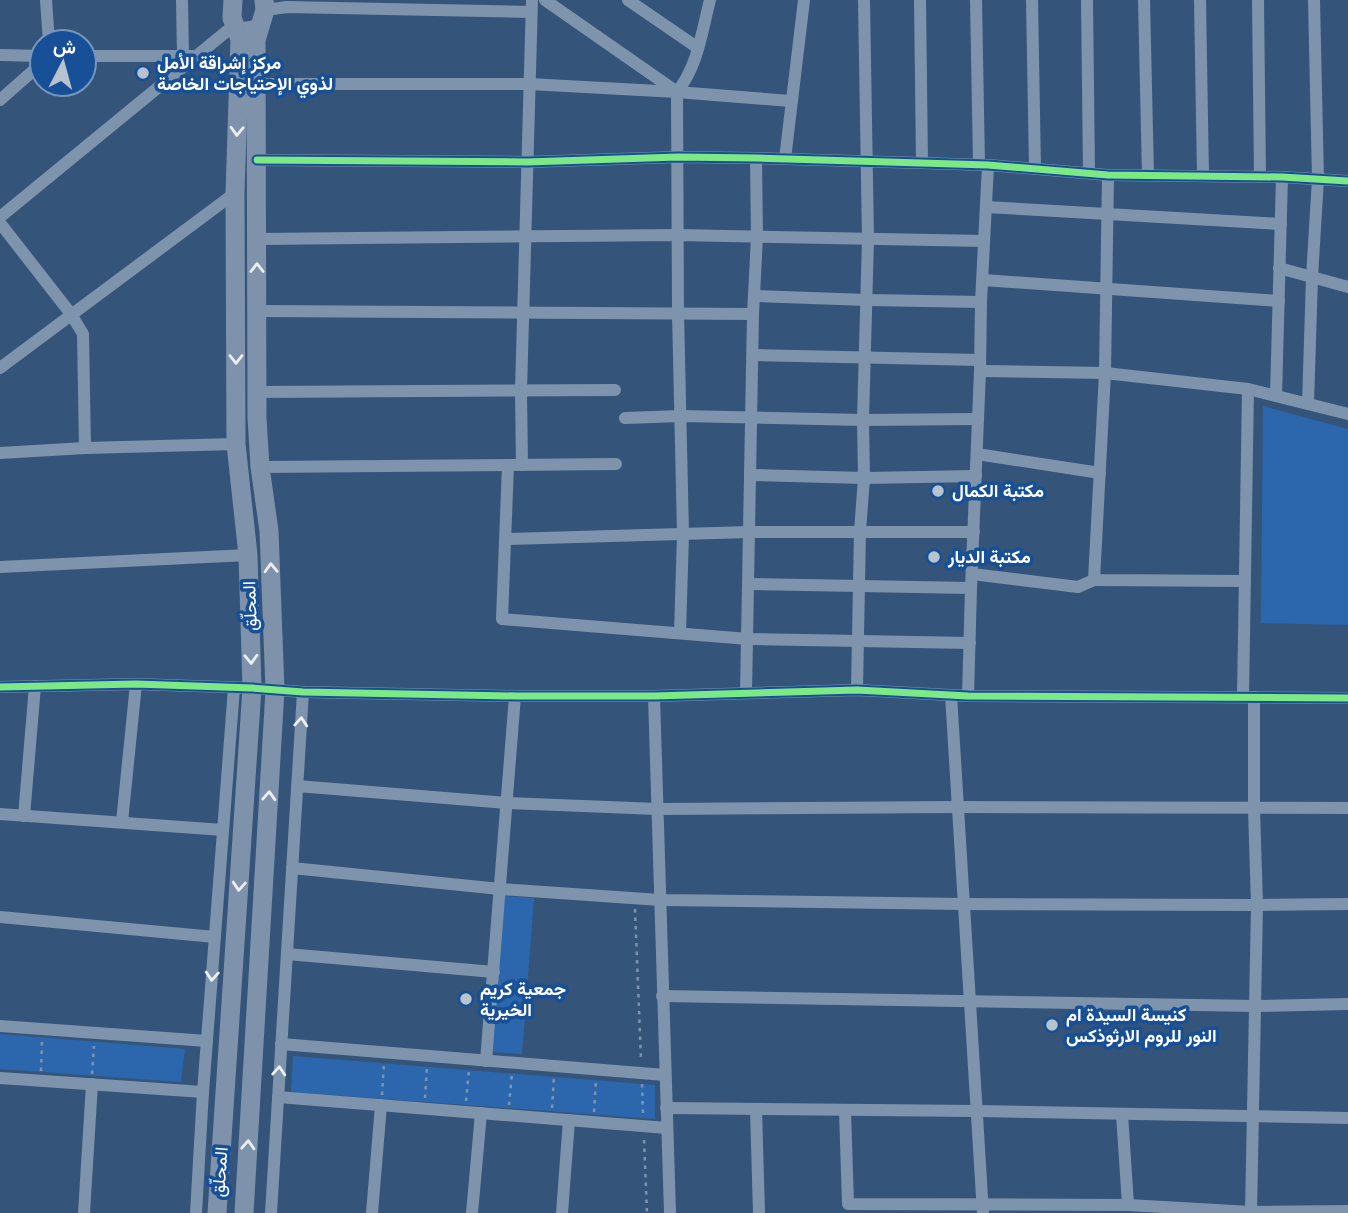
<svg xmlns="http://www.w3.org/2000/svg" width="1348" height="1213" font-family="Lato,Vazirmatn,sans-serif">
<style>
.green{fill:#2c67ad}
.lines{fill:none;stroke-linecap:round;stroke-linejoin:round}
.path{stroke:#7e94ad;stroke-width:2.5;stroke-dasharray:3.5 5;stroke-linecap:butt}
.minor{stroke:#7e94ad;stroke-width:12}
.highway{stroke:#7e93ab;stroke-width:19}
.cycleway-casing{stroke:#185097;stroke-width:11}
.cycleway{stroke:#7ce984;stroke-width:7}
.oneway{stroke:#eceff2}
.oneway2{stroke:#eceff3}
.poi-dot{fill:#b8c3d0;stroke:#185097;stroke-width:2.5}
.labels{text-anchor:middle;stroke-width:7;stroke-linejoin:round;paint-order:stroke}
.poi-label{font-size:18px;font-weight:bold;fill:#fff;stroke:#185097;text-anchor:start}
.street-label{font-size:18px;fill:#fff;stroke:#185097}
</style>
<rect width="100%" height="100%" fill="#35547a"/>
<g class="green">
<path d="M1263,406L1348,429V625L1261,623Z"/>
<path d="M503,896L534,898L522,1054L492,1052Z"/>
<path d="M0,1034L185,1049L181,1082L0,1069Z"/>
<path d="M293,1056L655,1085V1119L291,1092Z"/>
</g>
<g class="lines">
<g class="path">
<path d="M635,909L641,1060"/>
<path d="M41,1071L42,1042"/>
<path d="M92,1074L94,1046"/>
<path d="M642,1084L643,1115"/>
<path d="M382,1095L384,1063"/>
<path d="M425,1098L427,1066"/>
<path d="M466,1101L469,1070"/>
<path d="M509,1105L512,1073"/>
<path d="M552,1108L554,1076"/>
<path d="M594,1112L596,1080"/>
<path d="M644,1140L647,1213"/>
</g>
<g class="minor">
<path d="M46,0L49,42"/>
<path d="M182,0L183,56"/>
<path d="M545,0L677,92L678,312L683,534L680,633"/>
<path d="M628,0L698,48"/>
<path d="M920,0L922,163"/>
<path d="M976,0L979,164"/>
<path d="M1032,0L1035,169"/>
<path d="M1087,0L1089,173"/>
<path d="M1144,0L1148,175"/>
<path d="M1200,0L1203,176"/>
<path d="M1258,0L1260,177"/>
<path d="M265,10L287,7L531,12"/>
<path d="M0,55L42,56"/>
<path d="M84,56H195"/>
<path d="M256,84H529L677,92L791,101"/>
<path d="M677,92C698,66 702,31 710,0"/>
<path d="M0,100L42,63"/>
<path d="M785,159L804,0"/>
<path d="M257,160L527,162L678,157L756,158L988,165L1108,175L1282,177L1348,181"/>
<path d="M1108,175L1105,373L1094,580L1245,581"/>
<path d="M986,207L1281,224"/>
<path d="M0,217L227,31L260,25"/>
<path d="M0,223L71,314L83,334L85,448"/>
<path d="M257,239L678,235L984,241"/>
<path d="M1279,268L1348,287"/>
<path d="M983,280L1279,301"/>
<path d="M754,296L867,300L981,302"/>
<path d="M257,311L753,314"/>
<path d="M753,355L980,360"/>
<path d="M0,368L235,193"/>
<path d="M980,371L1105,373L1248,389L1348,414"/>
<path d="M257,392L615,390"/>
<path d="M1276,396L1282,177"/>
<path d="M1308,404L1312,277L1318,179L1314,0"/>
<path d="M625,418L681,416L863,420L978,419"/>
<path d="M0,453L85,448L236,444"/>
<path d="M977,454L1100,473"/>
<path d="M508,465L502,619L748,639L970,643"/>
<path d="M522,465L521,391L532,0"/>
<path d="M260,467L616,464"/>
<path d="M750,475L864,478L976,476"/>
<path d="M505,539L750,532H974"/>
<path d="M0,567L248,555"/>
<path d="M972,574L1078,587L1094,580"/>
<path d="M749,584L971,588"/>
<path d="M0,687L136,684L252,688L303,692L515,696H654L857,690L968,696L1348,698"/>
<path d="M857,690L860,531L864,478L863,420L868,239L864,0"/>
<path d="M746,693L753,314L757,237L756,158"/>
<path d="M951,695L983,1213"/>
<path d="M654,696L670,1213"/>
<path d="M968,696L971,588L980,371L981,302L988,165"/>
<path d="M1243,697L1248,389"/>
<path d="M297,786L507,803L657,809L958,807L1348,808"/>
<path d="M0,814L223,830"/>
<path d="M24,816L35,686"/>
<path d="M122,822L136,684"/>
<path d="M292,868L500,889L660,900L964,904L1257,905L1348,904"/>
<path d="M0,917L215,937"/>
<path d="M287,954L494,972"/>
<path d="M662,996L1255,1006L1348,1004"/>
<path d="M0,1026L207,1041"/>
<path d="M281,1044L665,1075"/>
<path d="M486,1061L515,696"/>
<path d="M0,1078L203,1092"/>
<path d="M278,1097L667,1128"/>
<path d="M666,1108L977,1111L1348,1118"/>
<path d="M756,1109L759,1213"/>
<path d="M845,1110L848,1204L1128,1205L1251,1212L1348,1211"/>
<path d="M1122,1114L1128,1205"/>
<path d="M84,1213L92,1084"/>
<path d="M196,1213L203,1092L234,688"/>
<path d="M271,1213L303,692"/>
<path d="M372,1213L381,1105"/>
<path d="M472,1213L481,1113"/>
<path d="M562,1213L569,1120"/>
<path d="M1251,1213L1257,905L1254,809V697"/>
</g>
<g class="highway">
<path d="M217,1213L252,688L248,555L236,444L235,193L240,39L232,18L233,0"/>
<path d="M244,1213L275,690L269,531L260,467L257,418L256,40L265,10L264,0"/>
</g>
<defs>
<g id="cycleway">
<path d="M257,160L527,162L678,157L756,158L988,165L1108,175L1282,177L1348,181"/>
<path d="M0,687L136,684L252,688L303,692L515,696H654L857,690L968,696L1348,698"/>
</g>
</defs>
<use href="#cycleway" class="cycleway-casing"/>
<use href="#cycleway" class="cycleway"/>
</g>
<defs><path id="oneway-chevron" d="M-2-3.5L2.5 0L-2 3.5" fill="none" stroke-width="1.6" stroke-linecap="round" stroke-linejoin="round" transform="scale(1.75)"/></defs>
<g class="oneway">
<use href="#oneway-chevron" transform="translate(237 131) rotate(92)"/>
<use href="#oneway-chevron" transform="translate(257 268) rotate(-90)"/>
<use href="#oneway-chevron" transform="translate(236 359) rotate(90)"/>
<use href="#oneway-chevron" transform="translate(271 568) rotate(-92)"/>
<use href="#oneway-chevron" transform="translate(251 659) rotate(88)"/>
<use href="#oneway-chevron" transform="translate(269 796) rotate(-87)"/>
<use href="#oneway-chevron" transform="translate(239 886) rotate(94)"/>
<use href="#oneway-chevron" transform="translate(248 1145) rotate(-87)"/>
</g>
<g class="oneway2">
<use href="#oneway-chevron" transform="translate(301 722) rotate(-86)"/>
<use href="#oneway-chevron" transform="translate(212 976) rotate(94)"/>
<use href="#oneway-chevron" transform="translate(279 1071) rotate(-86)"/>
</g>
<g class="poi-dot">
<circle cx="143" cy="73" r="7"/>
<circle cx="938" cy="491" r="7"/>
<circle cx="934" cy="557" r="7"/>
<circle cx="466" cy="999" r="7"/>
<circle cx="1052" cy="1025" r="7"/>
</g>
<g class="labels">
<g class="poi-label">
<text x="157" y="69">مركز إشراقة الأمل<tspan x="157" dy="21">لذوي الإحتياجات الخاصة</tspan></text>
<text x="952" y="497">مكتبة الكمال</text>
<text x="948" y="563">مكتبة الديار</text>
<text x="480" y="995">جمعية كريم<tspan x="480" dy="21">الخيرية</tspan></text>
<text x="1066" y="1021">كنيسة السيدة ام<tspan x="1066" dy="21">النور للروم الارثوذكس</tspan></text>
</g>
<g class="street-label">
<text transform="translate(250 606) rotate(-92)" y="6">المحلّق</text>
<text transform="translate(220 1172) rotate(-86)" y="6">المحلّق</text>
</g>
</g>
<g transform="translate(63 63) rotate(6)"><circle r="33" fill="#185097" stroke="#7496c1" stroke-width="2"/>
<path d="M0-5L12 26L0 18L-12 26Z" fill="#b8c3d0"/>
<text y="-10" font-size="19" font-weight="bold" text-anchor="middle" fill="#ffffff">ش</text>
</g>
</svg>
